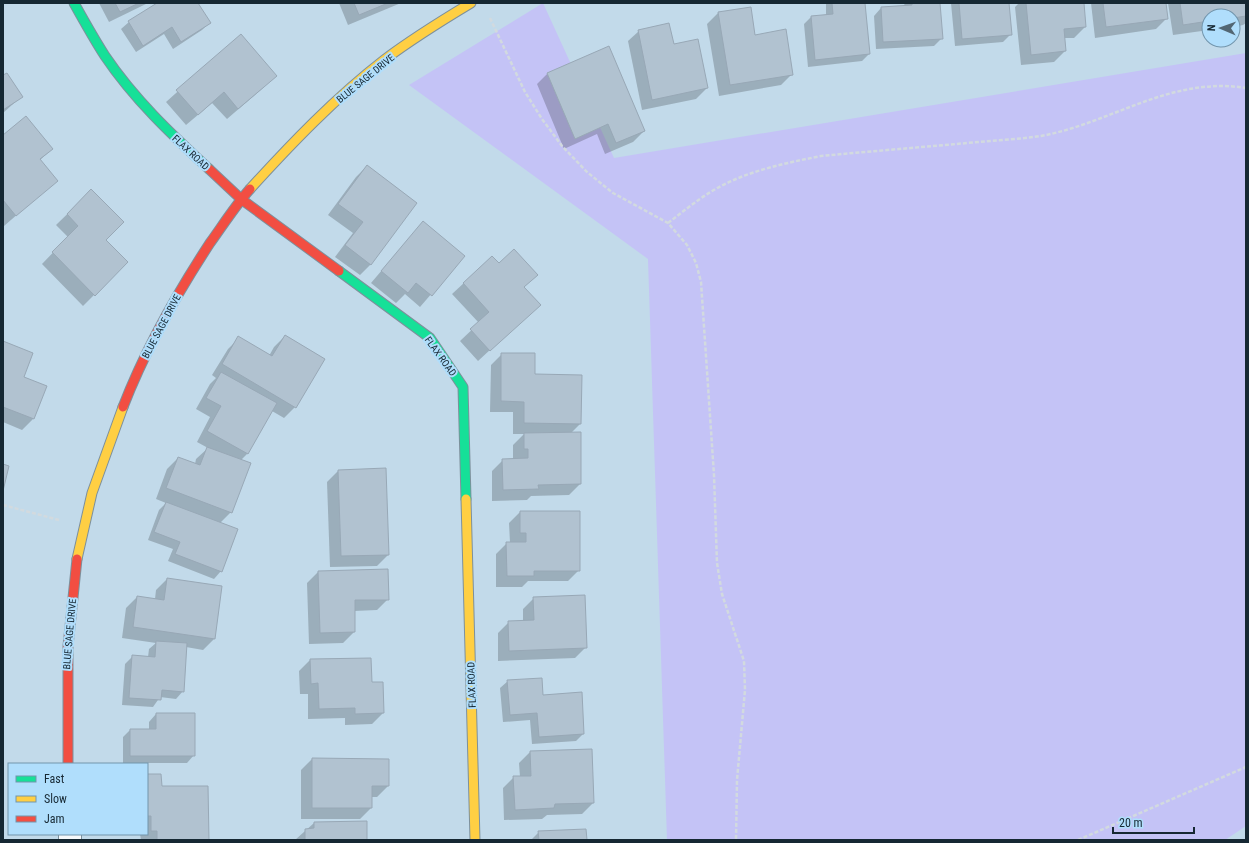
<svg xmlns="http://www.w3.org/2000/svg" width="1249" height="843" font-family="'Roboto Condensed',sans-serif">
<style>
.green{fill:#c4c3f6}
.shadow{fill:#0003}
.building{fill:#b1c2d0;stroke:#98a8b6}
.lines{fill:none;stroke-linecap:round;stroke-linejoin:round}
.street-casing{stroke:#7d909c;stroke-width:24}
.fast-casing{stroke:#7d909c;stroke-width:11}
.slow-casing{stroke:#7d909c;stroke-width:11}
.jam-casing{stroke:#7d909c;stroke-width:11}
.path{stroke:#d2dadf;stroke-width:2.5;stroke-dasharray:4 2;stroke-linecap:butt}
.street{stroke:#f6f9fc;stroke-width:22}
.fast{stroke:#16e098;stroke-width:9}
.slow{stroke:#ffcf43;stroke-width:9}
.jam{stroke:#f24e42;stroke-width:9}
.labels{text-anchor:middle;stroke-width:4;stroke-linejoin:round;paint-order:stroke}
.street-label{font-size:10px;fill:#162833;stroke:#b0defc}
</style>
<rect width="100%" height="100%" fill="#c2daea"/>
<path class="green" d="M543,3L614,158L1246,53V826L1225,840H667L648,259L409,85Z"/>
<g class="shadow">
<path d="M99,3H148L109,22Z"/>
<path d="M159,3H197L209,23L202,30L173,49L164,34L136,52L121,29L129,22Z"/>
<path d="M339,3H401L348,25Z"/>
<path d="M826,3H864L869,54L862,61L808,67L804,24L811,17L826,15Z"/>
<path d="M904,3H939L942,38L934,46L876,49L874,16L881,8L905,7Z"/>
<path d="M951,3H1008L1011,34L1003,42L955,46Z"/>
<path d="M1019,3H1083L1085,27L1074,38H1064L1065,51L1054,62L1021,65L1015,7Z"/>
<path d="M1091,3H1165L1167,18L1156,29L1095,38Z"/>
<path d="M1168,3H1246V23L1243,25L1233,27V16H1209V30L1173,35Z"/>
<path d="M750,8L754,36L792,74L781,85L719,96L707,24L718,13Z"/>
<path d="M639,31L673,45L707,88L696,99L642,110L628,41Z"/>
<path d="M241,35L264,87L227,119L212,103L186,125L166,102Z"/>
<path d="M548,73L644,131L633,142L605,154L597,134L564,149L537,84Z"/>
<path d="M3,76L22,96L3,113Z"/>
<path d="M3,136L52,149L40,160L56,181L4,226Z"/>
<path d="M367,166L371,264L360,275L335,257L353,233L328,215L356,177Z"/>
<path d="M91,191L105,240L127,262L83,306L42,264L68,237L56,225Z"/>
<path d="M423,222L464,256L420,307L405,294L396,303L371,283Z"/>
<path d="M492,257L499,264L536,275L524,287L528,315L478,361L460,341L479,323L452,294Z"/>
<path d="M285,336L295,407L284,418L272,411L247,454L240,461L231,512L220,523L221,571L214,579L168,561L173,549L148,540L159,510L166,503L156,499L167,469L178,458L195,464L196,459L208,448L197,442L210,417L196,409L210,384L216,378L212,375L228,349L239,338L269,356L274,347Z"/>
<path d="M3,342L22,378L45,387L33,419L22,430L3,422Z"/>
<path d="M502,354L534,375L580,424L571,433L580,484L569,495L531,496L527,500L492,501V471L503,460L513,459V445L524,434H513V412H490L491,365Z"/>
<path d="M338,471L388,555L377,566L330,567L327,482Z"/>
<path d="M520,512L579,570L568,581H528L522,587H496V554L507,543H510L509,523Z"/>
<path d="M318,572L388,599L377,610L354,611V632L343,643L309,644L307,583Z"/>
<path d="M167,579L214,639L203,650L186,647L183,691L176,699L160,697L153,707L122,705L125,664L133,656L148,657L149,649L156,643L122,638L126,608L137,597L155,599L156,590Z"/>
<path d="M534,598L586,647L575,658L498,661V633L509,622L523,621V609Z"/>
<path d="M370,659L371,683H382L383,713L372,724L345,725V718L308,719V694H300L299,671L310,660Z"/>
<path d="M508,681L542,696L583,734L576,741L532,744L530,720L503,722L500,688Z"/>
<path d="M156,714L194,755L187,763H123V737L130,730H149V722Z"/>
<path d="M591,750L593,803L582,814L547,815L542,819L504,820L503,788L514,777H520L519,763L530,752Z"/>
<path d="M312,759L388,786L377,797H371V808L360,819H301V770Z"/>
<path d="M147,775L161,787L207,840H141L140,834H147Z"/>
<path d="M314,823L367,840H295Z"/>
<path d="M539,832L586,840H531Z"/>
</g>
<g class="building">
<path d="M115,3H139L120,12Z"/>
<path d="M157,3H198L211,23L181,42L172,27L143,46L128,21Z"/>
<path d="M354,3H388L359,15Z"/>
<path d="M832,3H865L870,54L815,60L811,16L833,14Z"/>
<path d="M912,3H940L943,39L883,42L881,7L912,5Z"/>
<path d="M959,3H1009L1012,35L962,39Z"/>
<path d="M1026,3H1084L1086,27L1064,29L1066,51L1031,55Z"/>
<path d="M1103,3H1166L1168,19L1106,27Z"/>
<path d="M1180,3H1246V16L1233,18V16H1209V21L1183,25Z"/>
<path d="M751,7L755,35L786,29L793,75L730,85L718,12Z"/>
<path d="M669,23L674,44L698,39L708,88L652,100L638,30Z"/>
<path d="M241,34L277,76L238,109L224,92L198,115L176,90Z"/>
<path d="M609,46L645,131L616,143L608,124L575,139L547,73Z"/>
<path d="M7,73L23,97L3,110V75Z"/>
<path d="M26,116L53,149L40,159L58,181L16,216L3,200V135Z"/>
<path d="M367,165L417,203L371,265L345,245L363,222L338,204Z"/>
<path d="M91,189L124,222L106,240L128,262L95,296L52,252L78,226L67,214Z"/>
<path d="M423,221L465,256L432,296L416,283L408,293L381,271Z"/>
<path d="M514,249L538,275L524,287L541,305L490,351L470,329L489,312L463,283L492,256L499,263Z"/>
<path d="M285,335L325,359L296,408L222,364L238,336L272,356Z"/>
<path d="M3,341L33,353L24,377L47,386L34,419L3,407Z"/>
<path d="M501,353H535V374L582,375L581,424L524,423V402L501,401Z"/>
<path d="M221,372L277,403L248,454L207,431L221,406L206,398Z"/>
<path d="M581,432V484L538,485L539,489L503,490L502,459L528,458V449H524V433Z"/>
<path d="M207,447L251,463L232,513L166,488L178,457L200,465Z"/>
<path d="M3,464L9,466L3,491Z"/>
<path d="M386,468L389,555L341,556L338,470Z"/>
<path d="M166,502L238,529L222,572L175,554L180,542L154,532Z"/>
<path d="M520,511H580V571H534V576H507L506,542H526V533H520Z"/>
<path d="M388,569L389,600H355V632L320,633L318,571Z"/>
<path d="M167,578L222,586L215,639L133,627L137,596L164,600Z"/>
<path d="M585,595L587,648L509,651L508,621L534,620L533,597Z"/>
<path d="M156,641L187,643L184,692L162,690L161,700L129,698L132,655L155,657Z"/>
<path d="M371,658L372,682H383L384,713L355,714V708L319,709L318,683L311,684L310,659Z"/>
<path d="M542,678L543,695L582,692L584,734L539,737L537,713L510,715L507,680Z"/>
<path d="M156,713H195V756H130V729H156Z"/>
<path d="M592,749L594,803L555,804L554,808L515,810L513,776H531L530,751Z"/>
<path d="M312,758L389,759V786H372V808H312Z"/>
<path d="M147,774H161L162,786H208L209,840H157V831H151V816H147Z"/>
<path d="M367,821V840H305V829L314,828V822Z"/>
<path d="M586,829L587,840H539L538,831Z"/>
</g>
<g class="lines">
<defs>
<path id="street" d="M70,834V840"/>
<g id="fast">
<path d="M74,3C84,21 94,39 105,56C134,99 171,134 209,169"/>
<path d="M339,271L430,338L463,387L466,499"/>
</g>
<g id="slow">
<path d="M250,189C291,144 335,98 384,60C412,39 441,21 471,3"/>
<path d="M466,499L475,840"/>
<path d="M77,559L92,493L123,407"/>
</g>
<g id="jam">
<path d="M209,169L241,199L339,271"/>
<path d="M123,407C145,350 176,295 210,243C223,225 235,206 250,189"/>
<path d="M68,764V646L77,559"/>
</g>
</defs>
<use href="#street" class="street-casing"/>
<use href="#fast" class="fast-casing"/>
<use href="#slow" class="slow-casing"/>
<use href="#jam" class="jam-casing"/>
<g class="path">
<path d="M490,18L525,92L542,119L562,146L587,172L613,193L668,223L687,245L696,263L701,282L714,475L717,563L722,594L744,661L745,690L737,780L736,840"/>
<path d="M668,223C685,210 702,196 721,186C752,170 786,163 821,156C873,151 925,147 978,142C999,140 1021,139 1041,136C1112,123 1170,76 1246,88"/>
<path d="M3,505L59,520"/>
<path d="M1078,840L1246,767"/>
</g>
<use href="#street" class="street"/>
<use href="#fast" class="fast"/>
<use href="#slow" class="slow"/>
<use href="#jam" class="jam"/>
</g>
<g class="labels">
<g class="street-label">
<text transform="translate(365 78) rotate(-39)" y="4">BLUE SAGE DRIVE</text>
<text transform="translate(191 152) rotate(43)" y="4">FLAX ROAD</text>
<text transform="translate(161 326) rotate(-62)" y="4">BLUE SAGE DRIVE</text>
<text transform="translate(441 356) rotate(54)" y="4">FLAX ROAD</text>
<text transform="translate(69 634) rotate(-85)" y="4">BLUE SAGE DRIVE</text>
<text transform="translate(471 685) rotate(-92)" y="4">FLAX ROAD</text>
</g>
</g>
<rect width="1249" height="843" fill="none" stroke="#162833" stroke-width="8"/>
<rect x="8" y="763" width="140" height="72" fill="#b0defc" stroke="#7295ac"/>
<rect x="16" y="776" width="20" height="6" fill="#16e098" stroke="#7295ac"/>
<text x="44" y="783" font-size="12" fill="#162833">Fast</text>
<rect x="16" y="796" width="20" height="6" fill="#ffcf43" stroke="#7295ac"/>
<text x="44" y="803" font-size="12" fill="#162833">Slow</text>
<rect x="16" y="816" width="20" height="6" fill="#f24e42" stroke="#7295ac"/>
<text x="44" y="823" font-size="12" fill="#162833">Jam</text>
<g transform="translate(1221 28) rotate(272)"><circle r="19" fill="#b0defc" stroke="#7295ac"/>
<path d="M0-3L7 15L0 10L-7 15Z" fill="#526673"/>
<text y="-6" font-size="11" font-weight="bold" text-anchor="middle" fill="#162833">N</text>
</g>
<path d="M1113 827v6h81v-6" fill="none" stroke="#162833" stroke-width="2"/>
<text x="1119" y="827" font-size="12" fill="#162833" stroke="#b0defc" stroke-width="3" paint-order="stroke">20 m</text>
</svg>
